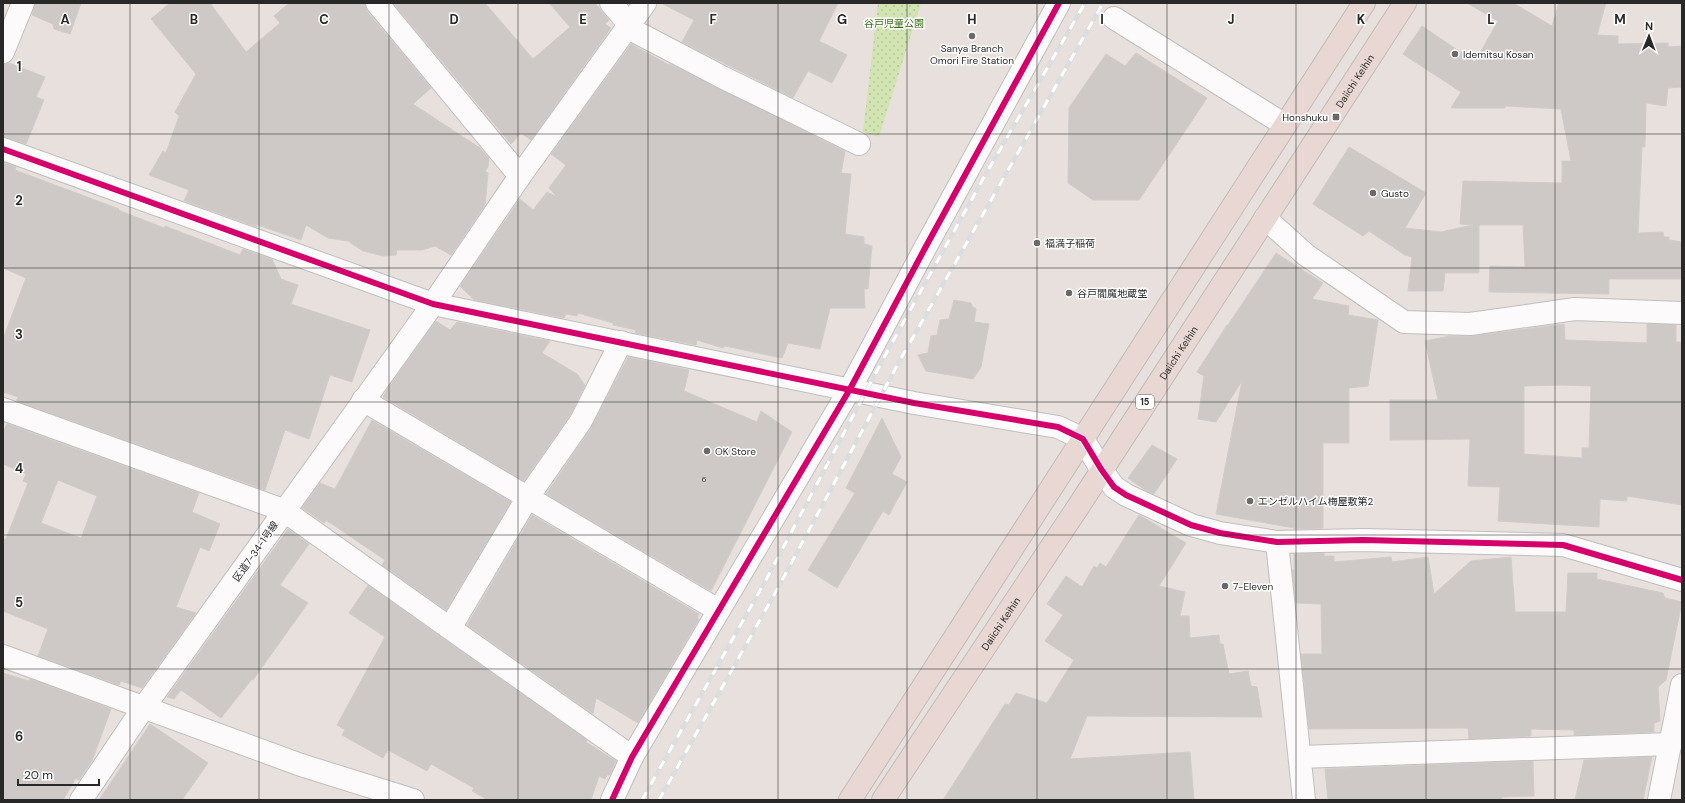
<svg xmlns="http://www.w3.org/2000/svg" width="1685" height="803" font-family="'DM Sans','Noto Sans JP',sans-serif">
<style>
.park{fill:url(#park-dots)}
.building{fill:#cec9c6;stroke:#d2ccc9;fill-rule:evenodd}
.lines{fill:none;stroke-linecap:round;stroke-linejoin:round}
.minor-casing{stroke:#c0bebf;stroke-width:24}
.highway-casing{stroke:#c0bdbb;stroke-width:24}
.minor{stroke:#fcfafa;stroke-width:22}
.highway{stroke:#e8d7d2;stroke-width:22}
.rail-casing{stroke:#dcddde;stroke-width:4.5}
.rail{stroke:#fff;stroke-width:3;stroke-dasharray:9;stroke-linecap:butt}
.cycleway-casing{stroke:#fff;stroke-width:8}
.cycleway{stroke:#d6006c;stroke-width:6}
.grid{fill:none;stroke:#282828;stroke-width:1;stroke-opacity:0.55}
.poi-dot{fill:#6b6867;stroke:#fff;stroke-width:1.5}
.labels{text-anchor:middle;stroke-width:3;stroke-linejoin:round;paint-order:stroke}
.number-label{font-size:8px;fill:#525150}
.shield{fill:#fff;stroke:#686868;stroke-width:1}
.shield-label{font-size:9px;font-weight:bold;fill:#282828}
.park-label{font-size:10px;fill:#376a14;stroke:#fff}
.poi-label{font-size:10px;fill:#282828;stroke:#fff;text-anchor:start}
.street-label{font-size:10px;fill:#282828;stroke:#fff}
.grid-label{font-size:13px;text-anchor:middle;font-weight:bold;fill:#282828;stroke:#fff;stroke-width:3;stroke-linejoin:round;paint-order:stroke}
</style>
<defs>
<pattern id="park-dots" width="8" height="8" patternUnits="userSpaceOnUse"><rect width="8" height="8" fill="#d1e4b2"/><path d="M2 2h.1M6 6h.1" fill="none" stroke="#b3c499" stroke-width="1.8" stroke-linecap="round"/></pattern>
</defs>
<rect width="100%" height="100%" fill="#e8e0dc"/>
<path class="park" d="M878,3H921L879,137L863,132Z"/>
<g class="building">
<path d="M35,3H81L70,34L54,29L53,24L32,15Z"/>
<path d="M170,3H210L246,52L280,23L274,16L289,3H365L367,11L431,88L413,104L480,148L489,158L488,167L485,171L488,173L485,205L451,255L435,246L422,250H397L396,255L383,256L363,251L348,241L328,238L306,225L301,240L255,224L257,227L184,201L189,190L149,175L163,151L166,153L179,116L175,112L196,74L151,19Z"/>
<path d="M393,3H485L533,59L570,27L549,3H595L609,20L605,24L611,28L531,140L521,133L511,144Z"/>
<path d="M661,3H838L819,41L847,55L832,83L808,71L793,98L682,42L694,20Z"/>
<path d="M1467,3H1513L1552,26L1559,3H1606L1597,35L1618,36V44L1668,43V47L1682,46V87L1668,88L1666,106L1646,103L1645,147H1642L1638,233L1663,232L1664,237H1669V240L1682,242V279H1609V294L1489,292L1490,266L1525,267L1523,225H1479V273H1445L1443,291H1408L1412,257L1405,255L1369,231L1363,236L1313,204L1349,147L1426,193L1405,228L1441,232L1473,225L1460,224L1463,181L1562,183V161H1571L1561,109L1505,106V108H1451L1461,92L1403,54L1422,26L1475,62L1498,21Z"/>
<path d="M631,44L669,65L670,64L845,151L841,173L851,174L845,234L864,237V244L872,246L868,289H864L865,308H830L820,349L788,343L782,358L725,346L723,348L697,340L696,345L635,333L636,330L613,325V323L578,313L577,316L566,314L564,318L474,300L460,286L520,199L533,210L547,192L557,197L549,188L566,165L551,154Z"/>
<path d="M1136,53L1207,98L1139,200H1093L1068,183L1069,108L1106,54L1125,66Z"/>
<path d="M9,63L45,77L36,97L44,100L26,144L3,137V64Z"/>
<path d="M3,162L16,167L15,170L119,209L118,210L164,228L165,226L240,255L243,249L272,259L281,279L298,285L291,304L370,330L352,382L330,375L309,439L285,430L265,490L16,401L18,397L3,392V339L26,278L3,268Z"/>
<path d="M1276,253L1323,283L1312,299L1349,306L1348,315L1378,320L1368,386L1349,388V443H1323V528L1294,529V528L1216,514L1242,381L1216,422L1198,419L1204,376L1197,372L1227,325H1228Z"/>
<path d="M954,300L971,303L972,306L976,309L974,322L989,324L981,367L973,379L926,371L918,355L928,353L931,336L937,335L940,320L949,319Z"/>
<path d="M436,321L450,330L457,322L550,341L542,353L577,374L585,385L570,415L524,481L383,397L388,388Z"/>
<path d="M1564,324L1565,340L1647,343V324L1676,325V342H1682V505L1627,496V501L1600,499L1599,527L1498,521L1500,487L1468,486L1470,439L1390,440V400H1438L1425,341L1450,336H1472ZM1562,385L1591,386L1589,448H1582V458L1524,454V386Z"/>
<path d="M628,357L689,370L684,391L757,422L761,411L792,432L711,591L546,494L591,428Z"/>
<path d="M882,418L901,457L892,474L907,482L889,515L883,511L837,588L808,570L855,493L846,488Z"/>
<path d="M372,420L511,502L446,610L382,565L385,560L326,520L324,523L302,508L320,483L335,489Z"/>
<path d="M7,424L199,493L192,512L220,524L209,551L200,547L176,607L196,613L142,688L121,681L119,685L38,656L48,629L3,611V539H6L28,483L23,481L26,474L3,464V432ZM58,480L97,496L81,538L41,523Z"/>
<path d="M1152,445L1177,459L1154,494L1145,490L1128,478Z"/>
<path d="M532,515L699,614L697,618L699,619L638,723L596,698L593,714L467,625Z"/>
<path d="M1139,515L1186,543L1159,586L1185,592L1180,616H1189L1190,638L1219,635L1220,644H1223L1229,674L1248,671L1251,686L1257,687L1262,717L1087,716L1070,759L1190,752L1194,800H943L1005,704L1009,705L1016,693L1047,703L1074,660L1045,641L1063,615L1047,604L1066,576L1082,587L1094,566L1097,568L1100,563L1106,567Z"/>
<path d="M288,529L309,544L280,585L308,603L253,680L252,679L221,718L181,690L174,699L167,697Z"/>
<path d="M1324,553V556H1334V562L1391,557L1392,562L1428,557L1434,594L1471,561L1511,557L1515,612H1566L1568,573H1597V579L1663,593L1665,598L1682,602L1666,680L1658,687L1660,721L1654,723V732L1574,735V730L1531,729V736L1469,739L1468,728L1309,729L1301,654H1322L1321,604L1296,603L1292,570H1294V554Z"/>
<path d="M368,585L587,740L586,742L616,761L610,775H607L605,779L599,776L591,800H488L472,791L474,788L431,764L427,771L388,750L383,758L342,735L345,730L337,725L385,637L349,613Z"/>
<path d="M3,673L29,681L30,679L111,709L92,761L79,780L76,778L63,800H3Z"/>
<path d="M150,724L208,763L182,800H99Z"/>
<path d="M1652,757L1643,800H1575L1584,760Z"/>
<path d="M1533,761L1534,796L1502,797V800H1328L1325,769Z"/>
</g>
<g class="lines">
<defs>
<g id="minor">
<path d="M377,3L520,176"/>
<path d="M611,3L636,32L722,77L859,144"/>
<path d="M1114,18L1285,125"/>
<path d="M3,52L23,3"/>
<path d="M3,149L433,304L914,403L1058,427L1083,439L1101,469L1114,487L1126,495L1191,525L1220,533L1277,542L1363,540L1563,545L1682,580"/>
<path d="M1265,218L1306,255L1404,322L1470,324L1575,309L1682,313"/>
<path d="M363,400L718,610"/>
<path d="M3,409L283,510L632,757"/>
<path d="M1277,542L1304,800"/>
<path d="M450,628L528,497L581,421L621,342"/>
<path d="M3,656L301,765L413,800"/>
<path d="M1300,757L1671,744"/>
<path d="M81,800L144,707L433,304L520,176L645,3"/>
<path d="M612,800L632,757L850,389L924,250L1059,3"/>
<path d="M1659,800L1682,685"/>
</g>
<g id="highway">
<path d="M850,800L1364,3"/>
<path id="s1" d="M883,800L1080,504L1405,3"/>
</g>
</defs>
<use href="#minor" class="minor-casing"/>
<use href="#highway" class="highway-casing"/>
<use href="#minor" class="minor"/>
<use href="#highway" class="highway"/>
<defs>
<g id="rail">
<path d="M642,800L767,578L887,352L983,179L1085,3"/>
<path d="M659,800L779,586L899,362L1103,3"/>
</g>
</defs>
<use href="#rail" class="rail-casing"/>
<use href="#rail" class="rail"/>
<defs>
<g id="cycleway">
<path d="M3,149L433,304L914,403L1058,427L1083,439L1101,469L1114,487L1126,495L1191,525L1220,533L1277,542L1363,540L1563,545L1682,580"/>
<path d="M612,800L632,757L850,389L924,250L1059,3"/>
</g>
</defs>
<use href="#cycleway" class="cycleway-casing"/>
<use href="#cycleway" class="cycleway"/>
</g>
<path class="grid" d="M130,3V800M259,3V800M389,3V800M518,3V800M648,3V800M778,3V800M907,3V800M1037,3V800M1167,3V800M1296,3V800M1426,3V800M1555,3V800M3,134H1682M3,268H1682M3,402H1682M3,535H1682M3,669H1682"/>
<g class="poi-dot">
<circle cx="972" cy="36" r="4"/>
<circle cx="1455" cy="54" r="4"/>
<rect x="1332" y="113" width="8" height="8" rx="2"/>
<circle cx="1373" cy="193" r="4"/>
<circle cx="1037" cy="243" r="4"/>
<circle cx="1069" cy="293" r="4"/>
<circle cx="707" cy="451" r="4"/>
<circle cx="1250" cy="501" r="4"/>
<circle cx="1225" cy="586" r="4"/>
</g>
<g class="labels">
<g class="number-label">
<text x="704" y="482">6</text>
</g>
<rect class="shield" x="1136" y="395" width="18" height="14" rx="3"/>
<g class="shield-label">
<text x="1145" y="405">15</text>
</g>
<g class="park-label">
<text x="894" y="27">谷戸児童公園</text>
</g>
<g class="poi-label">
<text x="972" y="52" text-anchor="middle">Sanya Branch<tspan x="972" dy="12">Omori Fire Station</tspan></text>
<text x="1463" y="58">Idemitsu Kosan</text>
<text x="1328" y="121" text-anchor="end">Honshuku</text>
<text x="1381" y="197">Gusto</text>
<text x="1045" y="247">福満子稲荷</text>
<text x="1077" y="297">谷戸閻魔地蔵堂</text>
<text x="715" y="455">OK Store</text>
<text x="1258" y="505">エンゼルハイム梅屋敷第2</text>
<text x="1233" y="590">7-Eleven</text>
</g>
<g class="street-label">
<text dy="4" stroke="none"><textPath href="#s1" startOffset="860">Daiichi Keihin</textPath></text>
<text dy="4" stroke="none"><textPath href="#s1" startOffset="536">Daiichi Keihin</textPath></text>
<text transform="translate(255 551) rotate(-55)" y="4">区道7-34-1号線</text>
<text dy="4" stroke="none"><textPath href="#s1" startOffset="212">Daiichi Keihin</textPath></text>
</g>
</g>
<g class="grid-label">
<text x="65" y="24">A</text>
<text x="194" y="24">B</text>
<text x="324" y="24">C</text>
<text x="454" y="24">D</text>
<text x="583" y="24">E</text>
<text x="713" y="24">F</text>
<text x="842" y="24">G</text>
<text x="972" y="24">H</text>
<text x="1102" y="24">I</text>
<text x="1231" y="24">J</text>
<text x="1361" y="24">K</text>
<text x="1491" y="24">L</text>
<text x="1620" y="24">M</text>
<text x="19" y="71">1</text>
<text x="19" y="205">2</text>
<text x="19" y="339">3</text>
<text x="19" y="473">4</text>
<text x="19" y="607">5</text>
<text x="19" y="741">6</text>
</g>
<rect width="1685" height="803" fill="none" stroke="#282828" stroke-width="8"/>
<g transform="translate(1649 36) rotate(1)" stroke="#ffffff" stroke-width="3" paint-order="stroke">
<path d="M0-3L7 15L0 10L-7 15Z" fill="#282828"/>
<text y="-6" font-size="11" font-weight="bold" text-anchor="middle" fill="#282828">N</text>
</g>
<path d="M18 779v6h81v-6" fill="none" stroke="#282828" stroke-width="2"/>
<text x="24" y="779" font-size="12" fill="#282828" stroke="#ffffff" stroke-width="3" paint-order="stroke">20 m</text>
</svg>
